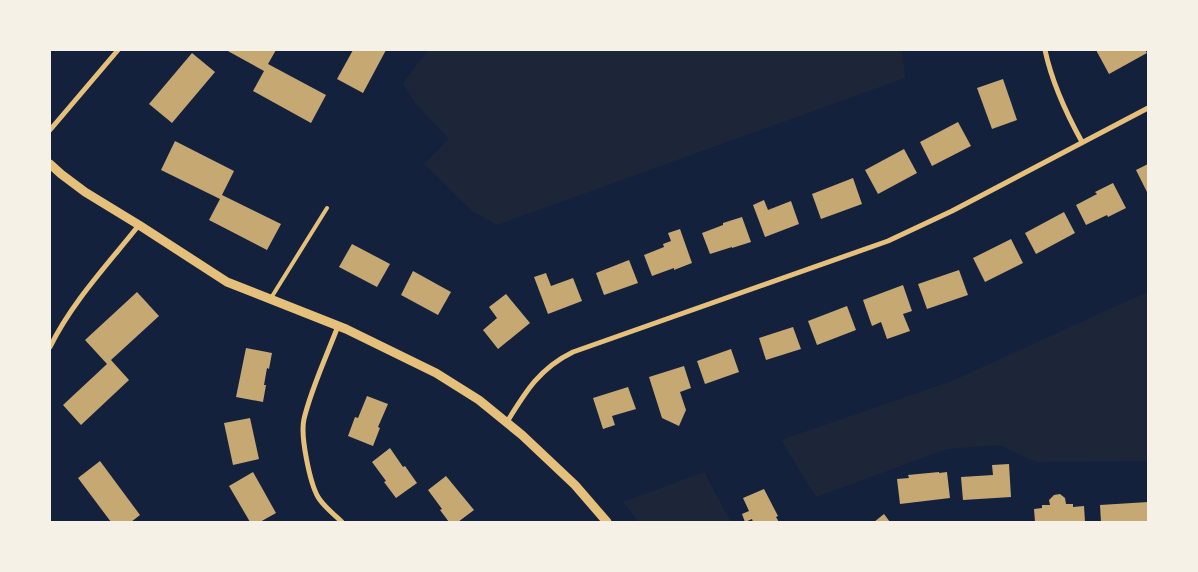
<svg xmlns="http://www.w3.org/2000/svg" width="1198" height="572" font-family="Roboto,sans-serif">
<style>
.green{fill:#1d2539}
.building{fill:#c6a872}
.lines{fill:none;stroke-linecap:round;stroke-linejoin:round}
.service{stroke:#e5c07b;stroke-width:4}
.minor{stroke:#e5c07b;stroke-width:5}
.tertiary{stroke:#e5c07b;stroke-width:9}
</style>
<rect width="100%" height="100%" fill="#14213d"/>
<g class="green">
<path d="M428,50H902L905,78L497,225L472,211L424,164L449,139L415,103L403,83Z"/>
<path d="M1148,292V461L1036,462L999,445L947,449L816,497L781,440L952,381L1125,302Z"/>
<path d="M704,472L731,522H639L623,502Z"/>
</g>
<g class="building">
<path d="M226,50H276L268,64L326,95L311,123L253,91L264,71Z"/>
<path d="M353,50H386L363,93L337,79Z"/>
<path d="M1096,50H1145L1147,53L1109,74Z"/>
<path d="M192,53L215,72L172,123L149,104Z"/>
<path d="M1003,79L1017,120L992,129L977,88Z"/>
<path d="M958,122L971,146L932,166L920,142Z"/>
<path d="M175,141L234,171L222,195L281,224L267,250L209,220L220,199L161,170Z"/>
<path d="M904,149L917,173L878,194L865,170Z"/>
<path d="M1148,164V194L1136,170Z"/>
<path d="M853,178L862,204L821,219L812,194Z"/>
<path d="M1113,183L1126,208L1108,217L1107,215L1086,225L1076,205L1097,194L1095,192Z"/>
<path d="M764,200L768,210L791,201L799,224L765,237L753,205Z"/>
<path d="M1064,212L1075,233L1036,254L1025,233Z"/>
<path d="M742,217L751,242L732,248V247L710,254L702,233L723,225V223Z"/>
<path d="M680,229L692,263L674,270V268L652,276L644,255L664,247L663,244L671,241L668,233Z"/>
<path d="M1011,239L1023,263L985,282L973,258Z"/>
<path d="M352,244L390,264L377,287L339,267Z"/>
<path d="M629,260L638,283L604,295L596,273Z"/>
<path d="M959,270L968,295L927,309L918,284Z"/>
<path d="M413,271L451,292L438,315L401,295Z"/>
<path d="M546,273L551,286L573,278L582,301L548,314L534,277Z"/>
<path d="M903,285L912,311L903,314L910,331L887,339L881,322L872,326L863,300Z"/>
<path d="M137,292L159,316L111,360L129,380L81,425L63,405L107,364L85,340Z"/>
<path d="M506,294L530,323L498,349L483,330L497,318L489,307Z"/>
<path d="M847,306L856,330L817,345L808,321Z"/>
<path d="M793,327L801,349L766,360L759,338Z"/>
<path d="M246,348L272,353L269,369L267,368L264,385H266L263,402L236,397Z"/>
<path d="M731,349L739,372L705,384L697,361Z"/>
<path d="M684,366L691,388L680,392L686,410L679,426L662,418L649,377Z"/>
<path d="M628,387L636,409L612,416L615,425L603,429L593,398Z"/>
<path d="M367,396L388,404L378,427L380,428L373,446L348,436L355,417L358,418Z"/>
<path d="M250,418L259,459L233,465L224,423Z"/>
<path d="M390,448L403,467L405,466L417,483L396,498L384,482L386,481L372,462Z"/>
<path d="M100,461L140,515L131,522H111L78,478Z"/>
<path d="M1009,464L1011,497L963,500L961,477L993,475L992,465Z"/>
<path d="M253,472L276,513L260,522H250L229,486Z"/>
<path d="M939,472V473L947,472L950,498L900,504L897,479L909,478L908,475Z"/>
<path d="M446,476L474,510L458,522H449L440,510L442,509L428,490Z"/>
<path d="M764,489L778,516L776,517L779,522H753L752,519L745,522L742,514L749,511L743,498Z"/>
<path d="M1060,494L1065,498L1066,504H1073V507L1084,506L1085,522H1035L1034,509L1042,508V505H1050L1049,500L1054,495Z"/>
<path d="M1148,502V522H1101L1100,505Z"/>
<path d="M884,514L890,522H874Z"/>
</g>
<g class="lines">
<path class="service" d="M271,298L327,208"/>
<g class="minor">
<path d="M1045,50C1052,83 1066,113 1082,142"/>
<path d="M50,130L118,50"/>
<path d="M338,326C327,355 311,389 304,419C300,436 310,483 318,497C324,507 334,514 342,522"/>
<path d="M50,347C72,302 108,264 139,225"/>
<path d="M507,422C526,391 540,368 573,352L888,241L952,211L1148,108"/>
</g>
<path class="tertiary" d="M50,164L61,174L85,192L139,225L227,282L346,329L436,373L479,400L522,435L575,485L607,522"/>
</g>
<rect width="1198" height="572" fill="none" stroke="#f6f1e7" stroke-width="102"/>
</svg>
